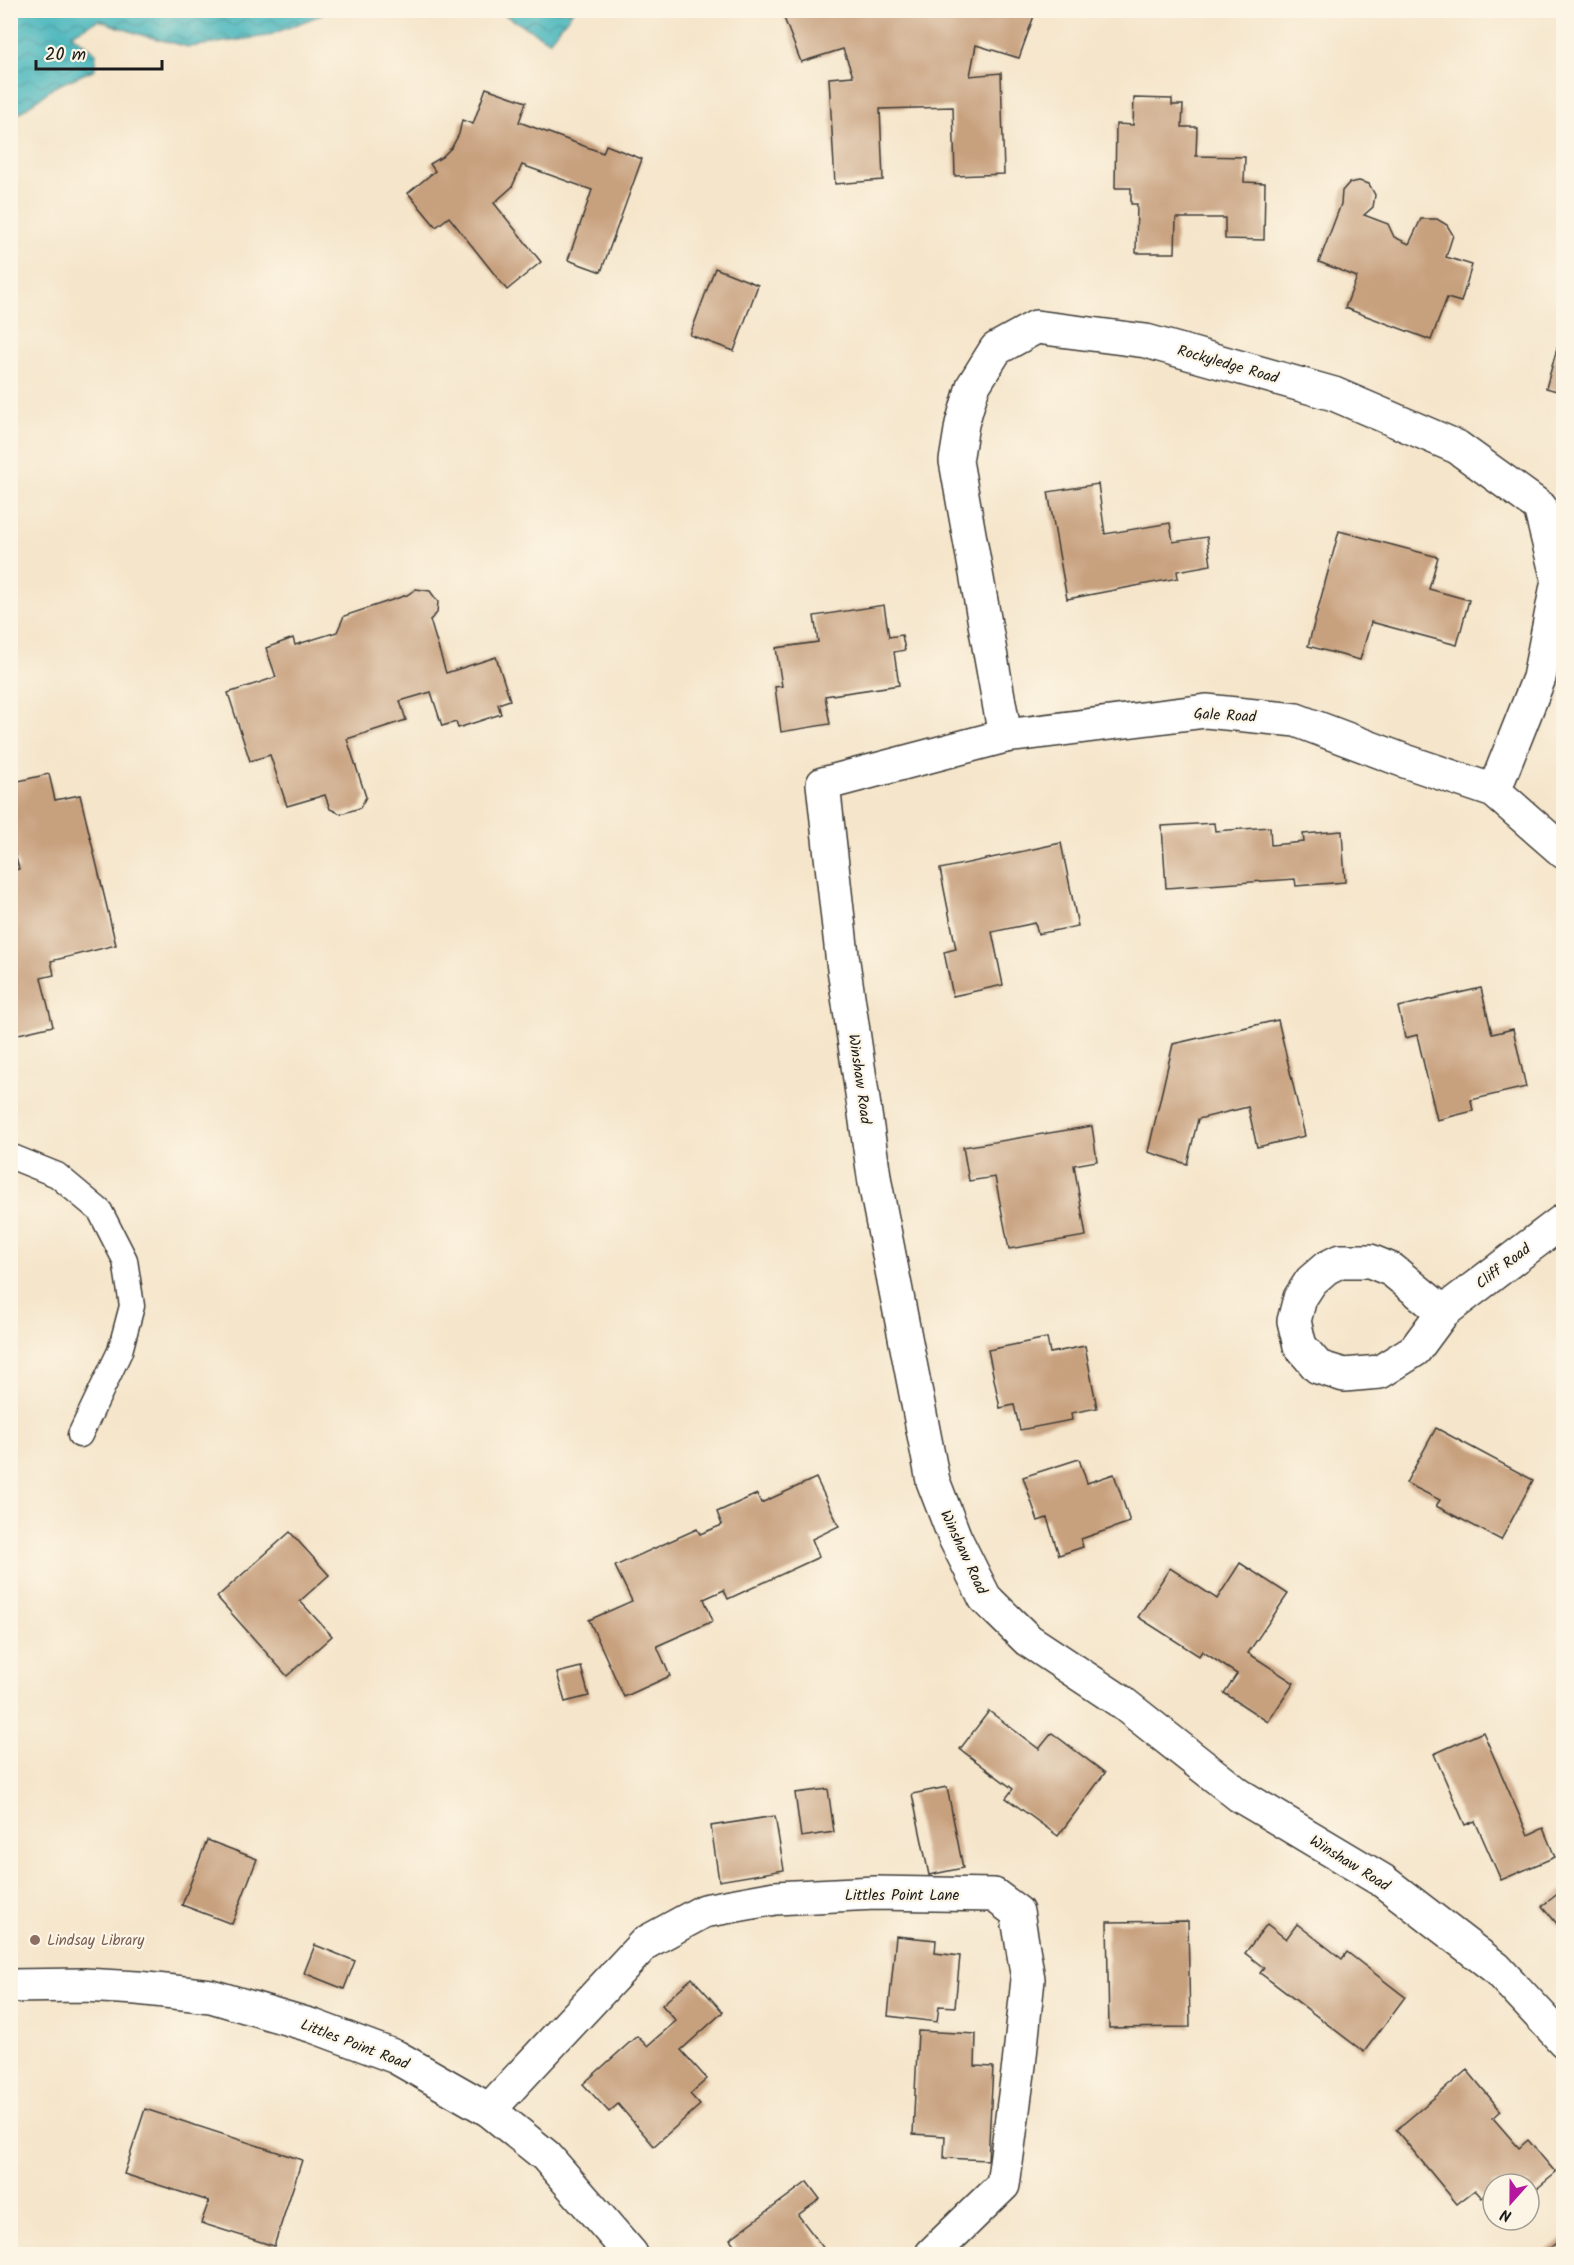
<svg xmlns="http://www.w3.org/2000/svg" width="1574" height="2265" font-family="Kalam,sans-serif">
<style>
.water{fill:url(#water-waves);stroke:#30686c;stroke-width:1.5}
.building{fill:#c7a07e}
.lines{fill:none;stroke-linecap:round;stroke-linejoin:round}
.service-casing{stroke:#3d3a36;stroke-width:27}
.minor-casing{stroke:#3d3a36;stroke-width:36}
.service{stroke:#fff;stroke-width:24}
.minor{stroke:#fff;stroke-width:33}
.education-dot{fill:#8d6e63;stroke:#fcf5e5;stroke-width:2}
.labels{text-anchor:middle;stroke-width:4.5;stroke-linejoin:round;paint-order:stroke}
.street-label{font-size:15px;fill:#1c1c1c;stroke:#fcf5e5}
.education-label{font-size:15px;fill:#785e54;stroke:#fcf5e5;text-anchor:start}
</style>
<defs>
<pattern id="water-waves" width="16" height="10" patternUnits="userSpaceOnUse" patternTransform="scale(1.5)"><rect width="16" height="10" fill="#45b5bc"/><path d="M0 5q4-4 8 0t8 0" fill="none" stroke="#399298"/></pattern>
</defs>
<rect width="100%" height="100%" fill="#fcf5e5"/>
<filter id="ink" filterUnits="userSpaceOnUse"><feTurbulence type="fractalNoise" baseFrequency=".0167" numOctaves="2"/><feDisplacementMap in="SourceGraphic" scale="12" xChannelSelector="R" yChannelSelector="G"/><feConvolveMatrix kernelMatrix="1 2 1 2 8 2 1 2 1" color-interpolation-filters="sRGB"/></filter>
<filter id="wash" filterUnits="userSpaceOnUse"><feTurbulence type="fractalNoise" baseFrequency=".008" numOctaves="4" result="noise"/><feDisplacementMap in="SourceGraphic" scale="24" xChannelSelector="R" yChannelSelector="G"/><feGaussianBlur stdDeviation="1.35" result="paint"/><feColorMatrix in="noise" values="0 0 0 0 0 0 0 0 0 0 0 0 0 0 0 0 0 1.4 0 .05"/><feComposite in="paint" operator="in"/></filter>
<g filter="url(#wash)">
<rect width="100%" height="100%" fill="#f5e5ca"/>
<g class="water">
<path d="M11,10H331V11L267,36L189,47L145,36L98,20L71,34L96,53L95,69L54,87L14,117L11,126Z"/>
<path d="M498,11H573L549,41Z"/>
</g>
<g id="blocks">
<g class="building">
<path d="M781,10H1036L1019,58L976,45L970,76L1001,73L1004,174L955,176L953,107L880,109L883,180L835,184L829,78L853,76L843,49L801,62Z"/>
<path d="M486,88L526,102L519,122L603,153L606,145L642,159L601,272L568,260L592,190L522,165L512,187L494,203L541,262L507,290L449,217L436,227L408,193L435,171L430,164L442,157L452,147L459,134L462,120L473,124Z"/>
<path d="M1134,98L1172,99V105H1183L1182,127H1197L1196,156L1245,157L1244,182L1265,183L1264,240L1225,239V218H1176L1175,253H1136L1137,204H1131V188H1115L1116,124L1133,125Z"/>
<path d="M1359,181L1369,184L1375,195L1373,207L1364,215L1388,224L1394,237L1409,244L1421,219H1437L1447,225L1453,235L1446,257L1472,265L1461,302L1447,298L1431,340L1345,308L1357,277L1319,262L1341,204L1342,191L1349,183Z"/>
<path d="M715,268L758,285L734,351L690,335Z"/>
<path d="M1563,327H1564V393L1546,388Z"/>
<path d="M1098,484L1105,534L1170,523L1173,542L1207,537L1211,565L1177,571L1178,578L1067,599L1048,492Z"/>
<path d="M1339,531L1438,557L1429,589L1469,600L1457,645L1371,622L1360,660L1308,646Z"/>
<path d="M416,589L430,591L438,602L437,613L430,620L446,673L496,657L510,700L498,704L501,714L458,728L456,722L442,726L431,692L400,701L406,720L347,739L366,797L360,808L341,814L330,809L325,795L287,806L270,755L250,761L228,693L276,677L266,648L293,638L295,645L337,632L344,616L407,595Z"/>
<path d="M884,605L889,637L902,635L905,650L894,652L899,685L825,696L830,724L781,732L775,687L782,686L776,648L818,642L814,616Z"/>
<path d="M49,774L55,800L80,795L116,945L51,961L54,975L41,978L53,1026L10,1036V871L19,869L10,835V783Z"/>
<path d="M1214,823L1215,831L1270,827L1271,845L1304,842L1303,834L1342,831L1345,882L1296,886L1295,879L1166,888L1162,826Z"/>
<path d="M1061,843L1078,926L1038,934L1035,923L992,932L1003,985L953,996L944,952L956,949L940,869Z"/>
<path d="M1481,988L1492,1034L1513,1029L1526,1087L1471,1100L1473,1111L1437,1120L1417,1035L1405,1038L1398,1007Z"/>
<path d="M1278,1020L1305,1136L1257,1147L1248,1107L1198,1119L1187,1164L1148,1152L1173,1044Z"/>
<path d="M1092,1126L1097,1161L1074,1165L1086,1236L1009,1249L995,1177L969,1181L963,1147Z"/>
<path d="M1047,1338L1050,1353L1085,1346L1097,1408L1071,1413L1072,1420L1020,1430L1014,1405L1000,1408L988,1350Z"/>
<path d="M1436,1428L1533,1480L1501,1540L1436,1506L1440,1500L1406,1483Z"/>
<path d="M1079,1459L1087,1483L1114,1474L1130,1522L1081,1539L1083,1547L1059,1555L1047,1518L1038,1521L1023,1477Z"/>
<path d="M816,1478L839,1526L812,1539L819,1557L728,1599L724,1590L704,1599L713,1621L657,1646L670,1676L624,1697L589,1620L632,1601L615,1566L697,1529L700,1534L722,1525L717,1512L757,1494L761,1503Z"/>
<path d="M290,1532L329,1575L300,1601L332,1636L287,1676L217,1597Z"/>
<path d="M1240,1563L1288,1594L1248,1653L1294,1683L1268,1722L1224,1693L1237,1674L1202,1651L1199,1656L1138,1617L1170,1568L1217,1599Z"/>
<path d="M581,1667L589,1696L565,1702L557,1673Z"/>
<path d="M989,1711L1039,1749L1052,1733L1105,1773L1058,1836L1006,1798L1013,1789L960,1749Z"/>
<path d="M1483,1732L1528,1835L1543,1828L1555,1857L1501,1880L1475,1821L1465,1825L1434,1754Z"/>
<path d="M947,1787L963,1868L929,1875L912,1794Z"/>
<path d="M828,1789L834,1832L801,1837L795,1793Z"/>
<path d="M775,1816L784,1870L719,1881L711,1826Z"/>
<path d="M207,1840L257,1859L232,1924L182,1905Z"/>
<path d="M1564,1889V1932L1542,1906Z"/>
<path d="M1188,1921L1190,2027L1109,2028L1107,1922Z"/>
<path d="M1267,1924L1286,1939L1297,1924L1342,1959L1347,1952L1405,1997L1364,2052L1260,1973L1264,1968L1245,1953Z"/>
<path d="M896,1936L936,1940L935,1953L960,1956L955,2007L939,2006L937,2022L888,2016Z"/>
<path d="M315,1945L355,1961L344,1989L304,1973Z"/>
<path d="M692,1978L723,2012L681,2050L707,2079L690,2094L700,2105L654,2146L618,2104L609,2112L583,2084L637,2036L647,2046L676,2021L662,2005Z"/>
<path d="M918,2031L976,2034L975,2066L993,2067L988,2160L944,2158L945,2136L913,2134Z"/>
<path d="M1467,2070L1501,2111L1493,2118L1519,2148L1528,2140L1556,2173L1529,2195V2184H1493V2189L1482,2198L1475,2190L1457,2204L1396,2130Z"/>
<path d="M145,2109L302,2160L274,2246L201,2223L209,2201L124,2174Z"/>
<path d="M807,2182L820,2199L798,2215L825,2250L820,2254H741L730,2239Z"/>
<path d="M1564,2237V2254H1542Z"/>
</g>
</g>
</g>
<g filter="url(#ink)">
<use href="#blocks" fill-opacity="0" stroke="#3d3a36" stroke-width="1.5"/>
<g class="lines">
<defs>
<path id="service" d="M10,1156L57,1175L100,1211L125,1260L132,1306L120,1351L80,1435"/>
<g id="minor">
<path d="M1005,736L956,461L962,424L973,386L996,349L1036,327L1146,341L1334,394L1457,447L1540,507L1558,580L1539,678L1494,791"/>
<path d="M1564,852L1494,791L1405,761L1296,720L1206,711L1005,736L823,784L842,955L875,1183L933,1481L955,1538L985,1598L1028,1640L1120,1701L1239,1795L1383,1881L1496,1968L1564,2041"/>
<path d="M1443,1312L1392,1270L1370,1261H1340L1326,1268L1311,1281L1300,1298L1294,1321L1300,1346L1318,1367L1344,1375L1380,1372L1415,1350L1443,1312L1564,1220"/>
<path d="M10,1986L84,1985L137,1988L211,1996L313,2026L396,2057L489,2110L546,2156L631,2254"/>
<path d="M489,2110L645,1943L704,1911L775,1898L875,1893L994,1895L1017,1912L1028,1979L1019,2065L1003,2185L932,2254"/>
</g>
</defs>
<use href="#service" class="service-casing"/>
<use href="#minor" class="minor-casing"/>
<use href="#service" class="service"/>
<use href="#minor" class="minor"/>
</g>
</g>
<circle class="education-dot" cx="35" cy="1940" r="6"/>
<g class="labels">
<g class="street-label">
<text transform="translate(1228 364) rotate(16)" y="5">Rockyledge Road</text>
<text transform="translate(1225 715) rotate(3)" y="5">Gale Road</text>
<text transform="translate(860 1079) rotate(82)" y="5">Winshaw Road</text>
<text transform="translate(1503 1266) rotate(-37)" y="5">Cliff Road</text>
<text transform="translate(964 1552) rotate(65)" y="5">Winshaw Road</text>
<text transform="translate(1350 1863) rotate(32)" y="5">Winshaw Road</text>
<text x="902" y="1900">Littles Point Lane</text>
<text transform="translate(355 2044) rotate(21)" y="5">Littles Point Road</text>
</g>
<g class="education-label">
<text x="47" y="1945">Lindsay Library</text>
</g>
</g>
<rect width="1574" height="2265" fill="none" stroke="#fcf5e5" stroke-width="36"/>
<g transform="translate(1511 2202) rotate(201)"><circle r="28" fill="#fcf5e5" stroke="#a29e95" stroke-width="1.5"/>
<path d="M0-4.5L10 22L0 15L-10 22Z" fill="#b5179e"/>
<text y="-9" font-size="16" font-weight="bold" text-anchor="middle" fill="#1c1c1c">N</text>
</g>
<path d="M36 60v9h126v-9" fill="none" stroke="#1c1c1c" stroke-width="3"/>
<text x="45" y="60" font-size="18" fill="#1c1c1c" stroke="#fcf5e5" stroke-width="4.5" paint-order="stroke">20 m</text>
</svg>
